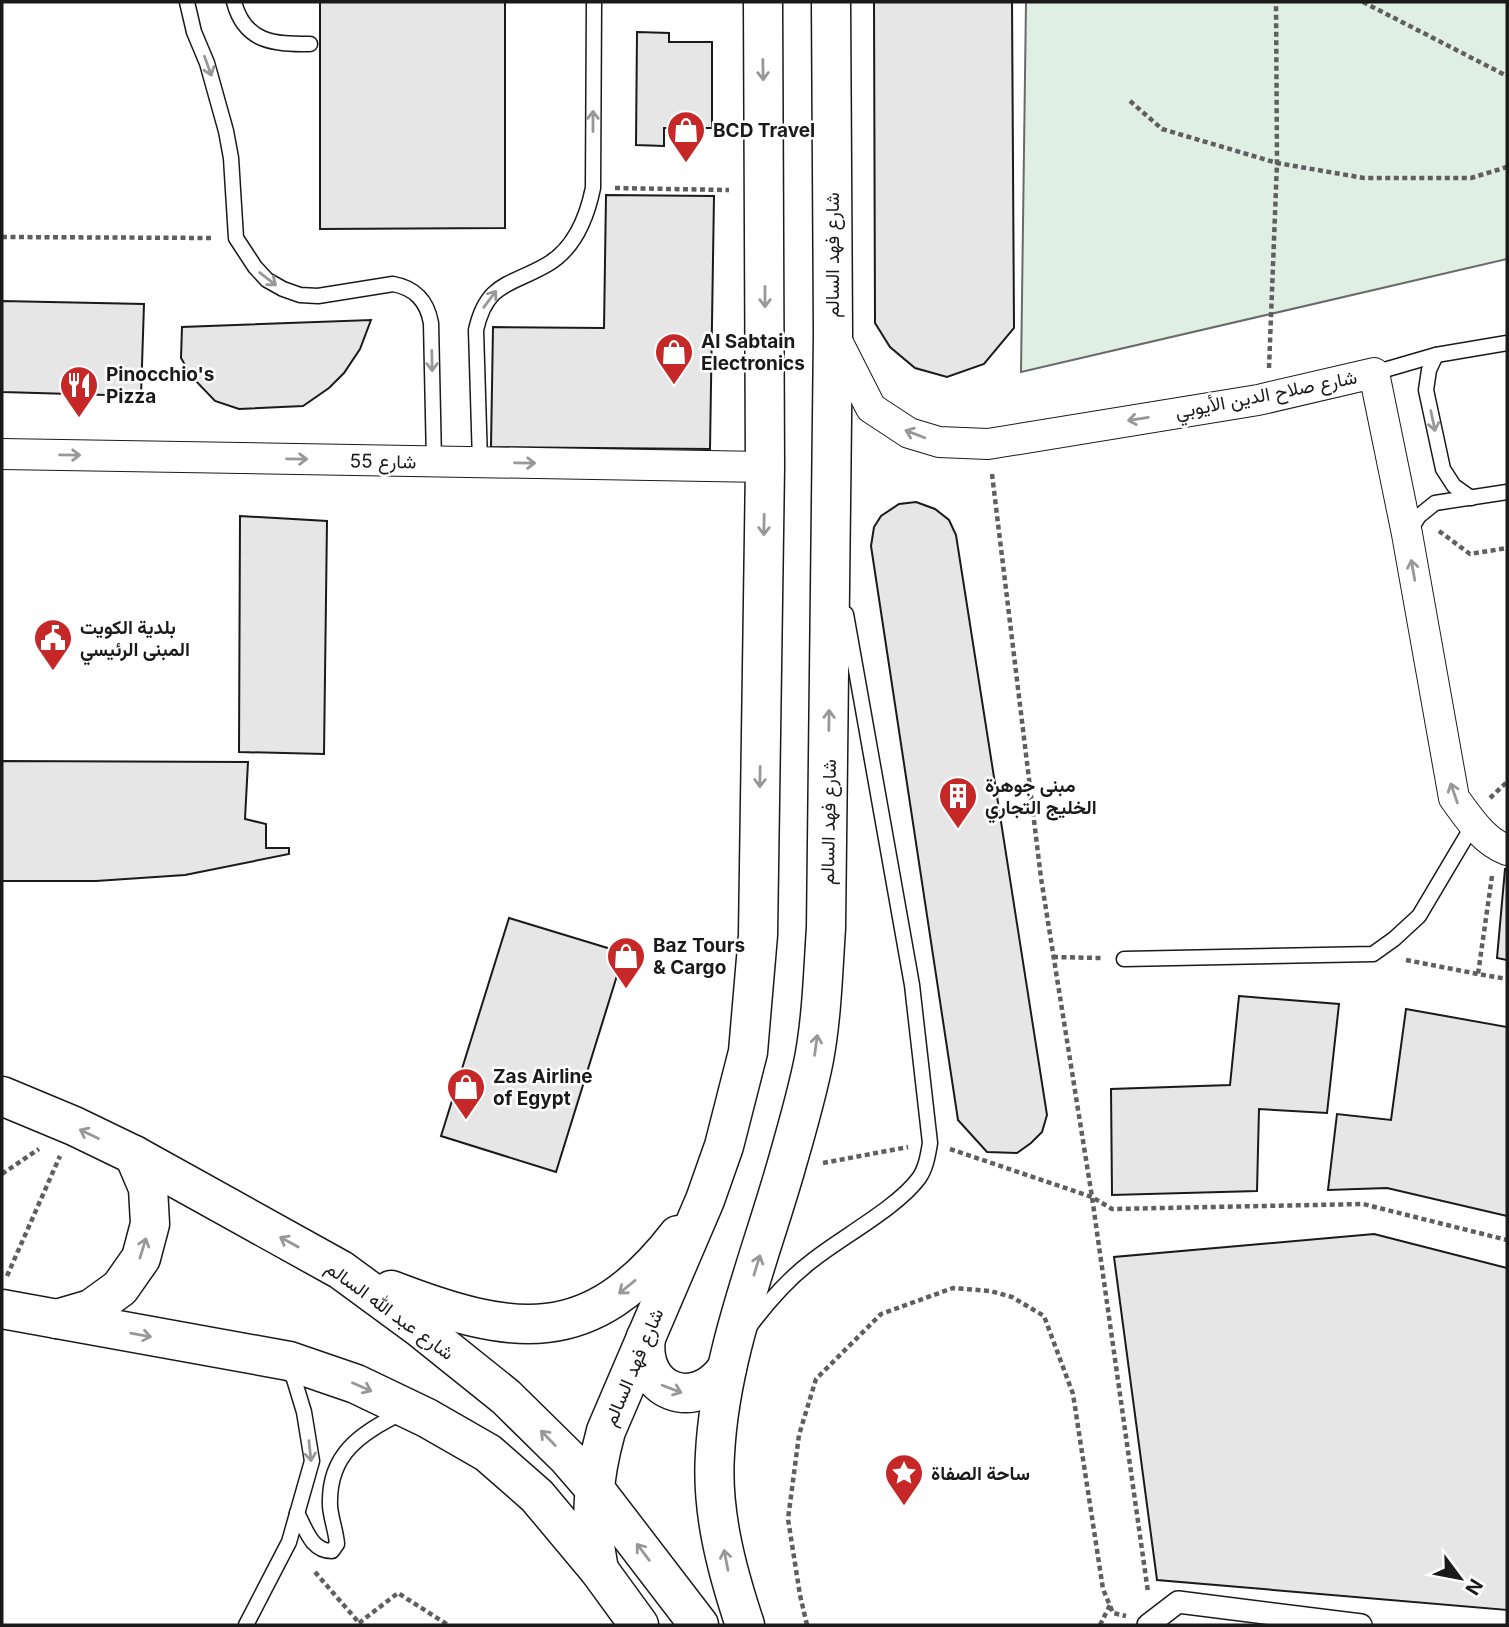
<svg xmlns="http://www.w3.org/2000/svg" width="1509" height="1627" font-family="Inter,Vazirmatn,sans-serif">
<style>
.green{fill:#e0efe3;stroke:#6a6a6a;stroke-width:2}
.building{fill:#e6e6e6;stroke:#1a1a1a;stroke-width:2}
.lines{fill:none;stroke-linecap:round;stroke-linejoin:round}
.service-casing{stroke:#1a1a1a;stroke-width:17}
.pedestrian-casing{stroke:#1a1a1a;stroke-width:24}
.minor-casing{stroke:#1a1a1a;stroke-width:32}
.primary-casing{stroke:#1a1a1a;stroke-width:41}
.path{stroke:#5f5f5f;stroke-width:4.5;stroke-dasharray:5 3.5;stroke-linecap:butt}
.service{stroke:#fff;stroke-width:14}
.pedestrian{stroke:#fff;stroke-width:21}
.minor{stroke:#fff;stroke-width:30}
.primary{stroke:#fff;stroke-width:38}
.oneway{stroke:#989898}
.labels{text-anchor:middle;stroke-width:5;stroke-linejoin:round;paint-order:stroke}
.poi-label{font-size:19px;font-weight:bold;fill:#1a1a1a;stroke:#fff;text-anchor:start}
.street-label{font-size:19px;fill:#1a1a1a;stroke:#fff}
</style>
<rect width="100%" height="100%" fill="#fff"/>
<path class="green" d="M1026,2H1507V259L1021,372Z"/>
<g class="building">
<path d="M320,2H505V228L320,229Z"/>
<path d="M874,2H1012L1014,328L984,364L947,377L915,368L890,347L875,323Z"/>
<path d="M637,32L669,33V42H712V128H664V146L636,145Z"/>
<path d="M606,195L714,196L710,449L491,447L493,327L604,328Z"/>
<path d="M2,301L144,304L141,396L2,392Z"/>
<path d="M371,320L360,349L344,373L329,388L303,406L239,409L215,401L192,377L181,358L182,327Z"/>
<path d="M916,502L935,509L949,520L956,535L1047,1115L1042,1132L1031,1143L1017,1153L987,1152L958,1120L871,546L874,527L881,516L899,504Z"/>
<path d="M240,516L327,521L324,754L239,752Z"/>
<path d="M2,761L248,762L245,819L266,824V848H289V854L185,875L96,881H2Z"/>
<path d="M1505,869H1507V960L1497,958Z"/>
<path d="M509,918L624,953L556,1172L441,1136Z"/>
<path d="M1239,996L1339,1004L1327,1113L1259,1109L1257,1191L1112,1195L1111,1089L1230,1085Z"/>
<path d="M1406,1009L1507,1027V1216L1387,1188L1328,1190L1337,1114L1391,1120Z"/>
<path d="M1374,1234L1507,1268V1610L1157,1580L1114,1257Z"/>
</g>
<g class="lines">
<defs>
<g id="service">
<path d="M187,2L194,32L207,63L226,131L231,158L236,238L255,267L267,280L283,289L300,295L318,296L393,284C415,288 427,301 431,323L434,461"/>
<path d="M234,2C245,43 274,44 310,44"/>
<path d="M1436,355L1429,370L1426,390L1443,469L1454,486L1471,498"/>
<path d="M1374,373L1436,355L1507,343"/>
<path d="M480,462L476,330C487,281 511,286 548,264C575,248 587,217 593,188L594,2"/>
<path d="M1410,530L1419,516L1435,503L1507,492"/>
<path d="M1124,959L1373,954L1394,939L1419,916L1473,825"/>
<path d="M750,1326C768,1302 789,1278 813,1260C842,1237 898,1207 919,1178C926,1168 928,1155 930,1143L912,985L846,614"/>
<path d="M297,1513C306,1529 311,1551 332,1551L337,1544C336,1531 331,1519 330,1506C328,1454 360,1434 401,1413"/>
<path d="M246,1625L289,1542L312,1461L304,1412L290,1366"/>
</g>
<path id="pedestrian" d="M1148,1625L1178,1602L1361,1625"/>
<g id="minor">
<path d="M834,335L871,408L909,433L939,442L988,444L1258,400L1374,373L1407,534L1454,798C1469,818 1483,841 1507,850"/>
<path d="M2,454L765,467"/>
</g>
<g id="primary">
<path d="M2,1096L74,1126L134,1155L341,1270L420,1328L506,1397L568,1458L594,1488L699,1625"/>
<path d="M391,1290C513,1337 590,1349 678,1235"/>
<path d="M2,1309L289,1361L356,1384L427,1418L488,1453L537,1496L599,1570L639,1625"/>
<path d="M57,1319L91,1309L120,1288L141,1258L150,1224L148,1188L134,1155"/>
<path d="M646,1337C638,1392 696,1414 727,1368"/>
<path d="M599,1570C589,1522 593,1478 606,1431L705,1200L724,1146L748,1052L758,935L765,467L763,2"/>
<path d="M745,1625C727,1571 711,1512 715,1454C720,1356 759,1261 786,1167C796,1132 807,1095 814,1059C822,1016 823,972 826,928L833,333L831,2"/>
</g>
</defs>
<use href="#service" class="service-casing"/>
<use href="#pedestrian" class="pedestrian-casing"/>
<use href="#minor" class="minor-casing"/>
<use href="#primary" class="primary-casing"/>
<g class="path">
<path d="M1363,2L1507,76"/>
<path d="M1130,101L1162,129L1277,163L1364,178H1471L1507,167"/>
<path d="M615,188L729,190"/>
<path d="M2,237L214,238"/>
<path d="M1269,368L1277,163L1276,2"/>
<path d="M992,474L1041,878L1092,1197L1148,1592"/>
<path d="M1439,531L1470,554L1507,548"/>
<path d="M1490,798L1507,782"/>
<path d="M1492,876L1478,974L1507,979"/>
<path d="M1053,957L1101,958"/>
<path d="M1406,960L1478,974"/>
<path d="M950,1149L1092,1197L1112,1209L1363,1204L1507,1240"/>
<path d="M823,1163L908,1147"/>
<path d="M2,1174L39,1149"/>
<path d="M7,1276L60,1156"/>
<path d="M315,1572L361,1625"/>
<path d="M359,1623L398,1593L448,1625"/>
<path d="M807,1625L800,1595L788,1519L799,1435L816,1379L881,1314L953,1288L990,1291L1012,1297L1044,1316L1073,1394L1103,1589L1113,1613L1126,1616"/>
<path d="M1100,1625L1110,1605"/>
</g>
<use href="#service" class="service"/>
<use href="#pedestrian" class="pedestrian"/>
<use href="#minor" class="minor"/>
<use href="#primary" class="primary"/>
</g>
<defs><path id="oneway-shaft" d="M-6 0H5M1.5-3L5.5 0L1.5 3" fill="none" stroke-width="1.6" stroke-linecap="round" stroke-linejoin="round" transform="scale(1.75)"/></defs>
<g class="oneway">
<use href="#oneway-shaft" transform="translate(208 66) rotate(70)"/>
<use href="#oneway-shaft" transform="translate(763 70) rotate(89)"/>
<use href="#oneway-shaft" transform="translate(593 121) rotate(-90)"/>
<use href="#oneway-shaft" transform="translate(268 279) rotate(38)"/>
<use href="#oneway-shaft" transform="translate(765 297) rotate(90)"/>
<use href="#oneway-shaft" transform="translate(490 299) rotate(-53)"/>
<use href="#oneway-shaft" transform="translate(432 361) rotate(89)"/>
<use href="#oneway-shaft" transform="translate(1138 419) rotate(171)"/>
<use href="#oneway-shaft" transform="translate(1433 421) rotate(78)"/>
<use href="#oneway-shaft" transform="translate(915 434) rotate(-159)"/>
<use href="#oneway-shaft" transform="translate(70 455) rotate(1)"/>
<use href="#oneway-shaft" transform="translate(297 459) rotate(1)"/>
<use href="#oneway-shaft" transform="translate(525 463) rotate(1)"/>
<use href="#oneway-shaft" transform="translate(764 525) rotate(91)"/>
<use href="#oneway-shaft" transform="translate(1413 570) rotate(-100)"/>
<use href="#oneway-shaft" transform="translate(829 720) rotate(-89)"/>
<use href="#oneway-shaft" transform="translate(760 777) rotate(91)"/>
<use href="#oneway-shaft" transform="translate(1454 793) rotate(-109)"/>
<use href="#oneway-shaft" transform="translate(816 1045) rotate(-82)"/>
<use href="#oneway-shaft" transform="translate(89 1134) rotate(-154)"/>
<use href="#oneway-shaft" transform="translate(289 1242) rotate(-151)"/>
<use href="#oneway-shaft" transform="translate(143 1248) rotate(-73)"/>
<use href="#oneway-shaft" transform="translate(757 1265) rotate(-73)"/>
<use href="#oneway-shaft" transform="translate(627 1287) rotate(141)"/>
<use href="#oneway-shaft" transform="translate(141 1335) rotate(10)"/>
<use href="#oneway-shaft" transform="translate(362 1387) rotate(24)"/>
<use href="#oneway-shaft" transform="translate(672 1389) rotate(21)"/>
<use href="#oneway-shaft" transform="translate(548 1438) rotate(-134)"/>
<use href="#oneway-shaft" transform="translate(310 1451) rotate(84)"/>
<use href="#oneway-shaft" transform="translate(643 1552) rotate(-127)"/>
<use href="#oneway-shaft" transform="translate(726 1560) rotate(-101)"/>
</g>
<defs>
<symbol id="shop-pin" viewBox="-11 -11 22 30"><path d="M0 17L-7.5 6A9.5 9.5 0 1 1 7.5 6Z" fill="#c62828" stroke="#fff"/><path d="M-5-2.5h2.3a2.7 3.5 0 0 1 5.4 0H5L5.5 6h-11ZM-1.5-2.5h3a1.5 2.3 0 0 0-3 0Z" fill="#fff"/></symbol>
<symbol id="restaurant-pin" viewBox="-11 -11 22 30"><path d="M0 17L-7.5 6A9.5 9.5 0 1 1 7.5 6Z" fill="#c62828" stroke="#fff"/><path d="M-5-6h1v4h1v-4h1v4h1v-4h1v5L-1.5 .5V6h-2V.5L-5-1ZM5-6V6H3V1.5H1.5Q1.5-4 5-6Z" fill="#fff"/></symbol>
<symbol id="civic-pin" viewBox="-11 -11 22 30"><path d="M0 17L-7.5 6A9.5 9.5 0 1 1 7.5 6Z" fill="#c62828" stroke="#fff"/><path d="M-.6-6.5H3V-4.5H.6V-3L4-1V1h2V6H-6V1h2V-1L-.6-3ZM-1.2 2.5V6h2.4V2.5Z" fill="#fff"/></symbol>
<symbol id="building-pin" viewBox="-11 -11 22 30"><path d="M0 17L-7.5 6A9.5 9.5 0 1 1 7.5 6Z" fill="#c62828" stroke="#fff"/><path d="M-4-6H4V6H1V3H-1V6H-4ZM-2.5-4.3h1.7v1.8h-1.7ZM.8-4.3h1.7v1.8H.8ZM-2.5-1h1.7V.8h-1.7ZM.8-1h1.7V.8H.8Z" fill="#fff"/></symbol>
<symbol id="sight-pin" viewBox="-11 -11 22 30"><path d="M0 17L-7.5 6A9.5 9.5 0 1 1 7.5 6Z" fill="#c62828" stroke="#fff"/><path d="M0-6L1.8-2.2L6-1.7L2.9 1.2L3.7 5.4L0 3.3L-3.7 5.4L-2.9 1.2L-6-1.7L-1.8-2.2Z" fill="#fff"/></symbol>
</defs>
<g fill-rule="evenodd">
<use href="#shop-pin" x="664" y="108" width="44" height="60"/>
<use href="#shop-pin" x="652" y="330" width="44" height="60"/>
<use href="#restaurant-pin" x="57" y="363" width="44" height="60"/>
<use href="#civic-pin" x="31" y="616" width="44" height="60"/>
<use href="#building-pin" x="936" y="774" width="44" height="60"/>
<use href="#shop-pin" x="604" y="934" width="44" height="60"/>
<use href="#shop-pin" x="444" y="1065" width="44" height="60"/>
<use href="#sight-pin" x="882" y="1451" width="44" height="60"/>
</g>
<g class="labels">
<g class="poi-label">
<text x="713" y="137">BCD Travel</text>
<text x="701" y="348">Al Sabtain<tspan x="701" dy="22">Electronics</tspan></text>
<text x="106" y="381">Pinocchio's<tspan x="106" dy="22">Pizza</tspan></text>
<text x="80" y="634">بلدية الكويت<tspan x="80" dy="22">المبنى الرئيسي</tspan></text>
<text x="985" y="792">مبنى جوهرة<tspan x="985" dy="22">الخليج التجاري</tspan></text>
<text x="653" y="952">Baz Tours<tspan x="653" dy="22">&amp; Cargo</tspan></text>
<text x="493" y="1083">Zas Airline<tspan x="493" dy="22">of Egypt</tspan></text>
<text x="931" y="1480">ساحة الصفاة</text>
</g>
<g class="street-label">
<text transform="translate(832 255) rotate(-90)" y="7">شارع فهد السالم</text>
<text transform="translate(1266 394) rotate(-11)" y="7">شارع صلاح الدين الأيوبي</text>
<text transform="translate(383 461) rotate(1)" y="7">شارع 55</text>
<text transform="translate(828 822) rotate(-89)" y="7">شارع فهد السالم</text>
<text transform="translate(390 1310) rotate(36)" y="7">شارع عبد الله السالم</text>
<text transform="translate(633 1367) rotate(-67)" y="7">شارع فهد السالم</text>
</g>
</g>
<rect width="1509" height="1627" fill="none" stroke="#1a1a1a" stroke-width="7"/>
<g transform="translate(1460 1578) rotate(122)" stroke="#ffffff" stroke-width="5" paint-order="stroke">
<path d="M0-5L12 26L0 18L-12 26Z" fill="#1a1a1a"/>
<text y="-10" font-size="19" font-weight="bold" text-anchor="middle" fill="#1a1a1a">N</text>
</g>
</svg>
